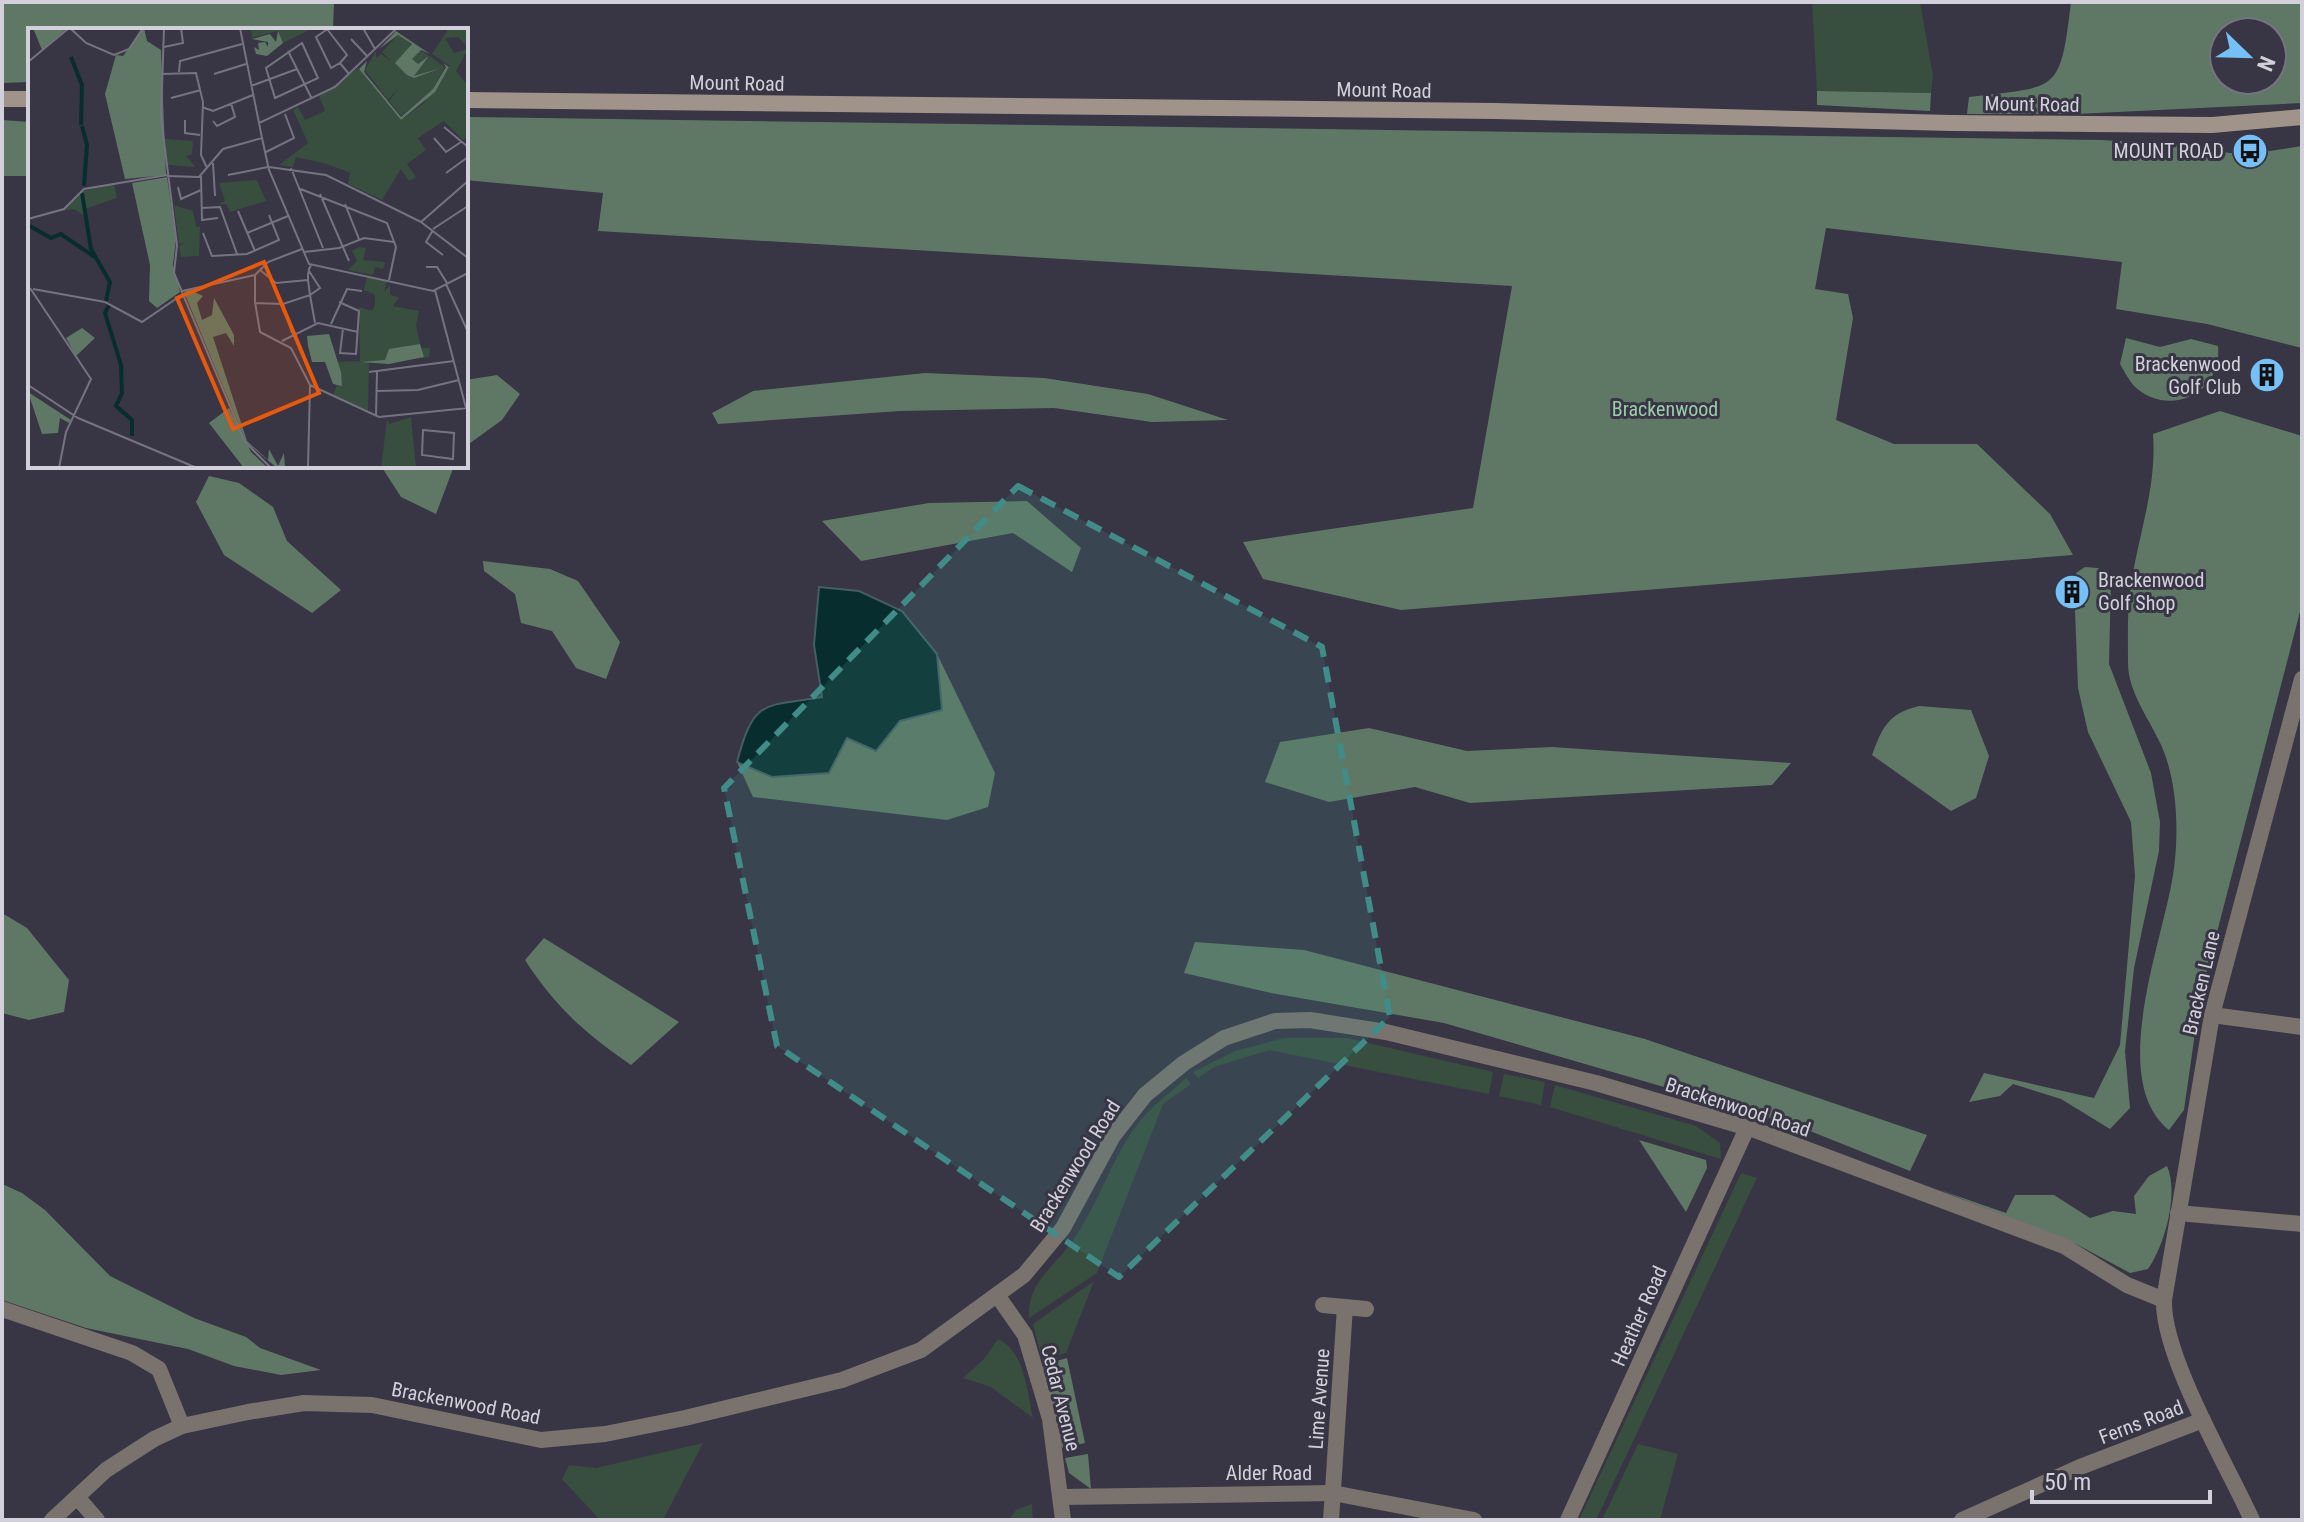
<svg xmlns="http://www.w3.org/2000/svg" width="2304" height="1522" font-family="'Roboto Condensed',sans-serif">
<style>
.green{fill:#384e3e}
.forest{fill:#5f7865;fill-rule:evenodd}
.water{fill:#082d2e;stroke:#455e62;stroke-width:2}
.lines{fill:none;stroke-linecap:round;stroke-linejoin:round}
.minor{stroke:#7a726c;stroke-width:16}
.tertiary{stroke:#7a726c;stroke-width:16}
.secondary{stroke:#9f938a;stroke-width:16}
.marked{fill:#408c89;fill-opacity:0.2;stroke:#408c89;stroke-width:6;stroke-dasharray:16 10;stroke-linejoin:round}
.labels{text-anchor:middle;stroke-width:6;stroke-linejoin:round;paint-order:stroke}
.street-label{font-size:20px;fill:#d2d0da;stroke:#383545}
.poi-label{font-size:20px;fill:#d2d0da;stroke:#383545;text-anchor:end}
.park-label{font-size:20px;fill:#9ccca9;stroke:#383545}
.inset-river{fill:none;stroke:#082d2e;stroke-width:4}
.inset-road{fill:none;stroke:#767381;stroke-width:2}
.view{fill:#e8590c;fill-opacity:0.15;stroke:#e8590c;stroke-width:4}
.inset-edge{fill:none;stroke:#d2d0da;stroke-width:4}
</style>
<rect width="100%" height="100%" fill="#383545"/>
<g class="green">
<path d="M1812,2H1920L1933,76L1931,93L1817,91Z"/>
<path d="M1284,1038H1347L1493,1072L1489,1094L1269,1050L1214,1067L1198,1078L1193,1072L1235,1051Z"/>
<path d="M1504,1074L1545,1082L1541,1105L1499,1096Z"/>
<path d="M1186,1078L1191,1084L1163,1104L1097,1273L1029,1318C1027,1282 1054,1268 1073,1240C1099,1204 1114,1152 1140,1121C1153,1105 1171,1092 1186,1078Z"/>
<path d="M1555,1085L1696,1126L1720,1143L1721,1159L1550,1107Z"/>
<path d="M1741,1173L1757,1178L1596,1520H1579Z"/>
<path d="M1094,1281L1066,1353L1042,1359L1033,1324Z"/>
<path d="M998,1339C1025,1351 1027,1392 1033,1418L991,1387L963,1378L984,1359Z"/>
<path d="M703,1443L663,1520H600L562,1479L569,1465L596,1468Z"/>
<path d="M1638,1444L1678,1454L1660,1520H1602Z"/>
<path d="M1032,1504L1033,1520H1009L1016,1510Z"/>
</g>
<g class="forest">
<path d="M2,2H334L333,30H30V82L2,83Z"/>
<path d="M2071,2H2300L2302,103L2076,114H1967L1969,97C2058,86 2060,95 2071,2ZM2224,32H2272V80H2224Z"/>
<path d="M1817,91L1931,93L1930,111L1817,105Z"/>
<path d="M466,117L2101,140L2173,144L2243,155L2302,146V348L2207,324L2116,309L2122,262L1826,228L1815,289L1848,294L1853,318L1836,420L1894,444H1977L2050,514L2073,555L1401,610L1263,579L1243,542L1473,508L1512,286L598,231L603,193L466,180Z"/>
<path d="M2,120L30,122V176H2Z"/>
<path d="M2126,338L2160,347L2191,339L2218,346C2223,393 2169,419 2134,386C2129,380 2124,371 2120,364Z"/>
<path d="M925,373L1044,378L1148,394L1228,420L1152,422L1054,408L900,411L718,424L712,413L753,391Z"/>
<path d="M497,375L520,394L502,420L466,446V380Z"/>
<path d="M2220,411L2302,436V604L2200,998L2184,1110L2169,1130C2105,1078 2166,935 2174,868C2179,830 2177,782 2162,747C2151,721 2128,693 2128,663C2128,637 2127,609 2131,584C2139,533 2157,486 2153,434Z"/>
<path d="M381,466H454L436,514L401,497Z"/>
<path d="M209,476L239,483L273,507L287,541L341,590L312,613L224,555L196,502Z"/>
<path d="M1027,501L1081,548L1072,572L1013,533L861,561L822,521L929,503Z"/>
<path d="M483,561L550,569L578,581L620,642L606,679L576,668L552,631L521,623L515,594L484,571Z"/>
<path d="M2085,567L2098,568L2111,579L2109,664L2151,773L2160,822L2159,851L2134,968L2125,1051L2130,1108L2110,1129L2061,1099L2013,1084L2000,1096L1969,1102L1984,1073L2094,1098L2120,1045L2135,876L2131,822L2088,732L2078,688L2075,610L2085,607L2076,573Z"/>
<path d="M937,654L995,773L988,807L947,820L753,797L737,762L772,777L828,773L847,737L876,751L900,721L942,710Z"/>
<path d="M1919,706L1971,710L1989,756L1976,798L1951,811L1872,755C1882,727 1889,713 1919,706Z"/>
<path d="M1369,728L1467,751L1552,747L1791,763L1772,785L1470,803L1415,787L1329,802L1265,782L1280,742Z"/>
<path d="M2,913L27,928L69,980L64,1012L29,1020L2,1013Z"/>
<path d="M544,938L679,1022L631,1065C585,1033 556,1008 525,960Z"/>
<path d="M1195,942L1304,950L1645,1039L1927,1135L1910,1171L1795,1125L1444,1023L1271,993L1184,973Z"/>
<path d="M1639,1140L1706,1160L1707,1168L1686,1212Z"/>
<path d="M2167,1166C2179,1193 2165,1245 2148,1269L2130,1273L2078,1245L1937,1189L2006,1213L2015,1195H2054L2090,1218L2113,1211L2136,1214L2134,1196L2149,1176Z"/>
<path d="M2,1184L22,1193L45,1210L110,1276L194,1318L246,1337L260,1348L321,1370L281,1375L234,1366L188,1349L86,1328L2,1300Z"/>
<path d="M1067,1358L1085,1443L1062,1448L1043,1365Z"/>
<path d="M1088,1454L1091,1489L1069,1473L1065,1458Z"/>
</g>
<path class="water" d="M819,587L859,591L902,611L937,654L942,710L900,721L876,751L847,738L829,773L772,777L737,762C754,698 763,707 822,697L814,645Z"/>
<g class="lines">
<g class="minor">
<path d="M2212,1015L2302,1027"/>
<path d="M2178,1213L2302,1224"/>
<path d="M997,1295L1025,1335L1050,1419L1063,1520"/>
<path d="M1323,1305L1366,1309"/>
<path d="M1061,1497L1333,1493L1474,1520"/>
<path d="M78,1498L97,1520"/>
<path d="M1331,1520L1345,1307"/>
<path d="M1568,1520L1747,1128"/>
<path d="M1962,1520L2080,1467L2203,1420"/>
</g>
<g class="tertiary">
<path d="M2164,1300L2212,1015L2302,679"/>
<path d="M2,1309L132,1353L159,1369L182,1426"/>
<path d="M52,1520L106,1470L154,1439L182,1426L248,1412L304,1403L372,1405L541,1440L605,1434L685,1418L842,1380L921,1350L1024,1275L1063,1228L1113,1136L1145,1095L1184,1063L1224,1038L1275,1021L1310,1020L1386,1032L1596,1083L1755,1130L2064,1246L2127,1285L2164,1300C2162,1355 2227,1465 2252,1520"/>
</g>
<g class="secondary">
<path d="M2,99H30"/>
<path d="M466,100L1495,111L1951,123L2212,125L2302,117"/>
</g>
</g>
<path class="marked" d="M1018,486L1322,647L1390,1017L1119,1277L777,1046L724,788Z"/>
<defs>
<symbol id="bus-disc" viewBox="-11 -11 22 22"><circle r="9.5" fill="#75c0f6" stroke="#383545"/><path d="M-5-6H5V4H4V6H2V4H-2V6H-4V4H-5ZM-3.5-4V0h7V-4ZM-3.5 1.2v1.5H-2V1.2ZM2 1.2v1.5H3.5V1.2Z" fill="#111"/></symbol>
<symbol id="building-disc" viewBox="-11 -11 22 22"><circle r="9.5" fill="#75c0f6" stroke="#383545"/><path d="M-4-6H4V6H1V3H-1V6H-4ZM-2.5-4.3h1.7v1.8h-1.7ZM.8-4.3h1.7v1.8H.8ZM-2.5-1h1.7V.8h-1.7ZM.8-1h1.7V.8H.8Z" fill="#111"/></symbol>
</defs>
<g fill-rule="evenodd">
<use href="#bus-disc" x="2230" y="131" width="40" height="40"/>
<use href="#building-disc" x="2247" y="355" width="40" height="40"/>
<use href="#building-disc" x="2052" y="572" width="40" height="40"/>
</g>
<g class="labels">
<g class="street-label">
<text transform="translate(737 83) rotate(1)" y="7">Mount Road</text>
<text transform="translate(1384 90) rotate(1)" y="7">Mount Road</text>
<text transform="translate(2032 104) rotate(1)" y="7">Mount Road</text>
<text transform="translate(2201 983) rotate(-77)" y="7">Bracken Lane</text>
<text transform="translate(1738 1107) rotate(18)" y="7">Brackenwood Road</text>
<text transform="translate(1075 1166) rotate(-58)" y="7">Brackenwood Road</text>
<text transform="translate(1639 1316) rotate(-66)" y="7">Heather Road</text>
<text transform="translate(1061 1398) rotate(76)" y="7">Cedar Avenue</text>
<text transform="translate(1319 1399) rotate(-86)" y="7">Lime Avenue</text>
<text transform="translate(466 1403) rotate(11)" y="7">Brackenwood Road</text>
<text transform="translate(2141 1422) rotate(-21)" y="7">Ferns Road</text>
<text x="1269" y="1480">Alder Road</text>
</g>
<g class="poi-label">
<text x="2224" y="158">MOUNT ROAD</text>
<text x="2241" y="371">Brackenwood<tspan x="2241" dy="23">Golf Club</tspan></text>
<text x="2098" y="587" text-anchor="start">Brackenwood<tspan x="2098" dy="23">Golf Shop</tspan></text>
</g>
<g class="park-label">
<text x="1665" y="416">Brackenwood</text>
</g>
</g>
<g transform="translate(28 28)">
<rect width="440" height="440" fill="#383545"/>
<path d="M223,0H285L255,15L249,3L224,10ZM421,0H440L437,17L430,9L417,10L426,25L440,21L428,43L440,58V107L435,112L416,93L390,110L398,122L379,136L388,149L381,153L373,141L354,172L320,156L322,145L299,136L268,129L265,139L251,137L280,115L265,82L270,79L277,92L297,83L291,68L330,40L373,92L396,75L422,38L404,26ZM370,7L401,28L396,34L402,28L417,39L405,61L373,88L361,73L371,60L360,72L337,42L348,23V30L353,26L363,33L354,24ZM137,111L165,113L164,126L158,128L168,139L139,137ZM229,152L238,173L202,184L198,176L190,177L197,173L191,155ZM86,156L89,170L57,181L58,189L46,181L32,183L54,163ZM146,177L165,183L168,199H172L171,228L153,229L151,218L156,215L151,216ZM331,219L338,220L335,232L357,234L355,241L347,239L345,247L320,242L329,233L324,223ZM339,249L359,254L356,264L362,257V267L371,269L365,278L391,283L388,297L393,320H402L401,329L341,334L340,383L305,368L313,344L308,334L332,333L331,279L344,283L347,277V267L336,262ZM383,389L388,440H353L359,391L361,396Z" fill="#384e3e"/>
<path d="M5,0H39L14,22ZM116,0L119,13L133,22L138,147L97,151L77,66L88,27L95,28ZM250,3L255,15L239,28L228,26L226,19L231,22L230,15L237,14L240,19V14L224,11L242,6L248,14ZM368,3L402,26L393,22L384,31L390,36L401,28L386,48L413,40L386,50L379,47L367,35L384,16L370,7L351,21ZM339,33L336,44L373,89L405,61L418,39L415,35L421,39L407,64L373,92L331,41ZM139,149L148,211L145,237L152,264L129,280L121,273L122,237L104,155ZM160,261L175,268L169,275L174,292L184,287L186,270L206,307V318L198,305L185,309L219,413L240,432L241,421L250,438L256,425L257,440H249L218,414L156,264ZM54,300L67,310L48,328L38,310ZM301,306L313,344L314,358L305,356L297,334H284L280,318L279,308ZM392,316L396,329L361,336L332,334L357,332L361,321ZM0,364L43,392L41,395L32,390L30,405L14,406ZM201,380L223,424L240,440H216L181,395Z" fill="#5f7865"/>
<path class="inset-river" d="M43,29L54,57L53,97M54,98L59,117L56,158M54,165L63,221L82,254L78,273M0,197L23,210L33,206L68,230M81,277L77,285L93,337L94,365L88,378L104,392V408"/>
<path class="inset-road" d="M42,0L58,15L86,27L101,21L115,0M136,0L133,89L149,217L146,245L217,414L243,440M212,0L231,95M301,0L288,9L303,40L312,35L321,46M335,0L347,21M299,1L319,27L312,35M323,11L340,29M274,15L290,50L247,70L238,40ZM136,19L155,15L153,0M260,23L284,71M0,34L41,0M151,44L152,33L214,16M134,46L168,45L175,74L173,127L179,140M186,46L218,36M223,58L269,41M143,70L173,62M174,79L185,83L225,67M157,92V105L172,107M185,93L189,98L207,89L203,75M416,99L440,119M234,110L241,142L281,236L405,263L440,245M406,110L418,124L433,114M238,124L266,110L257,86M185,135L187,168M241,139L298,147L393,194L440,153M263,140L295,220M418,145L440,129M200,147L240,139M139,148L171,149L195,121L234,110L231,95L307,59L369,0M173,148L174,192L190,190M150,159L153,171L173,162M270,160L359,195L368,219L361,252M292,166L321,233M317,176L331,211M173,180L192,179L209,226M210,183L227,223M0,191L36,181L56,161L139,147M393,194L440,230M405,201L440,178M405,202L398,214L415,227M175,205L184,228L219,226L251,212L241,187M219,205L260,188M274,221L240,234L227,247V274L232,304L263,320L282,357M276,224L311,220L336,210L366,214M398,239H409L419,255M232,242L248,255L280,252M281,243L292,260L282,267L280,252V247L281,241L283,237M418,256L440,304M2,260L63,351L38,404L31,440M5,261L77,274L114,294L155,266M407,262L438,380M154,263L227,247M311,274L331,283L328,326L312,325L315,300M227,275L255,276L282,267L287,295M255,276L264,305M303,296L319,261L334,263M254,313L290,295L330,304M341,344L426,333M0,357L50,390L169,440M282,357L351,389L440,380M349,363L390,362L431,352M348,388L349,344M395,402L426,405L425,431L394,427ZM280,440L282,357"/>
<path class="view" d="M236,234L291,365L205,401L149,270Z"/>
<rect width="440" height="440" class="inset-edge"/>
</g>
<rect width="2304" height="1522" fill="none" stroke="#d2d0da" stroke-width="8"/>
<g transform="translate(2248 56) rotate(113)"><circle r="38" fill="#383545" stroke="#767381" stroke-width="2"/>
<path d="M0-6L14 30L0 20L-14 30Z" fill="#75c0f6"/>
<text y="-12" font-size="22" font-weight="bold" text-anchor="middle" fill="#d2d0da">N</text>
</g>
<path d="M2032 1490v12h178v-12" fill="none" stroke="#d2d0da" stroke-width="4"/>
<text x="2044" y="1490" font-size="24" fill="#d2d0da" stroke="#383545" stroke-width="6" paint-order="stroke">50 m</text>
</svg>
